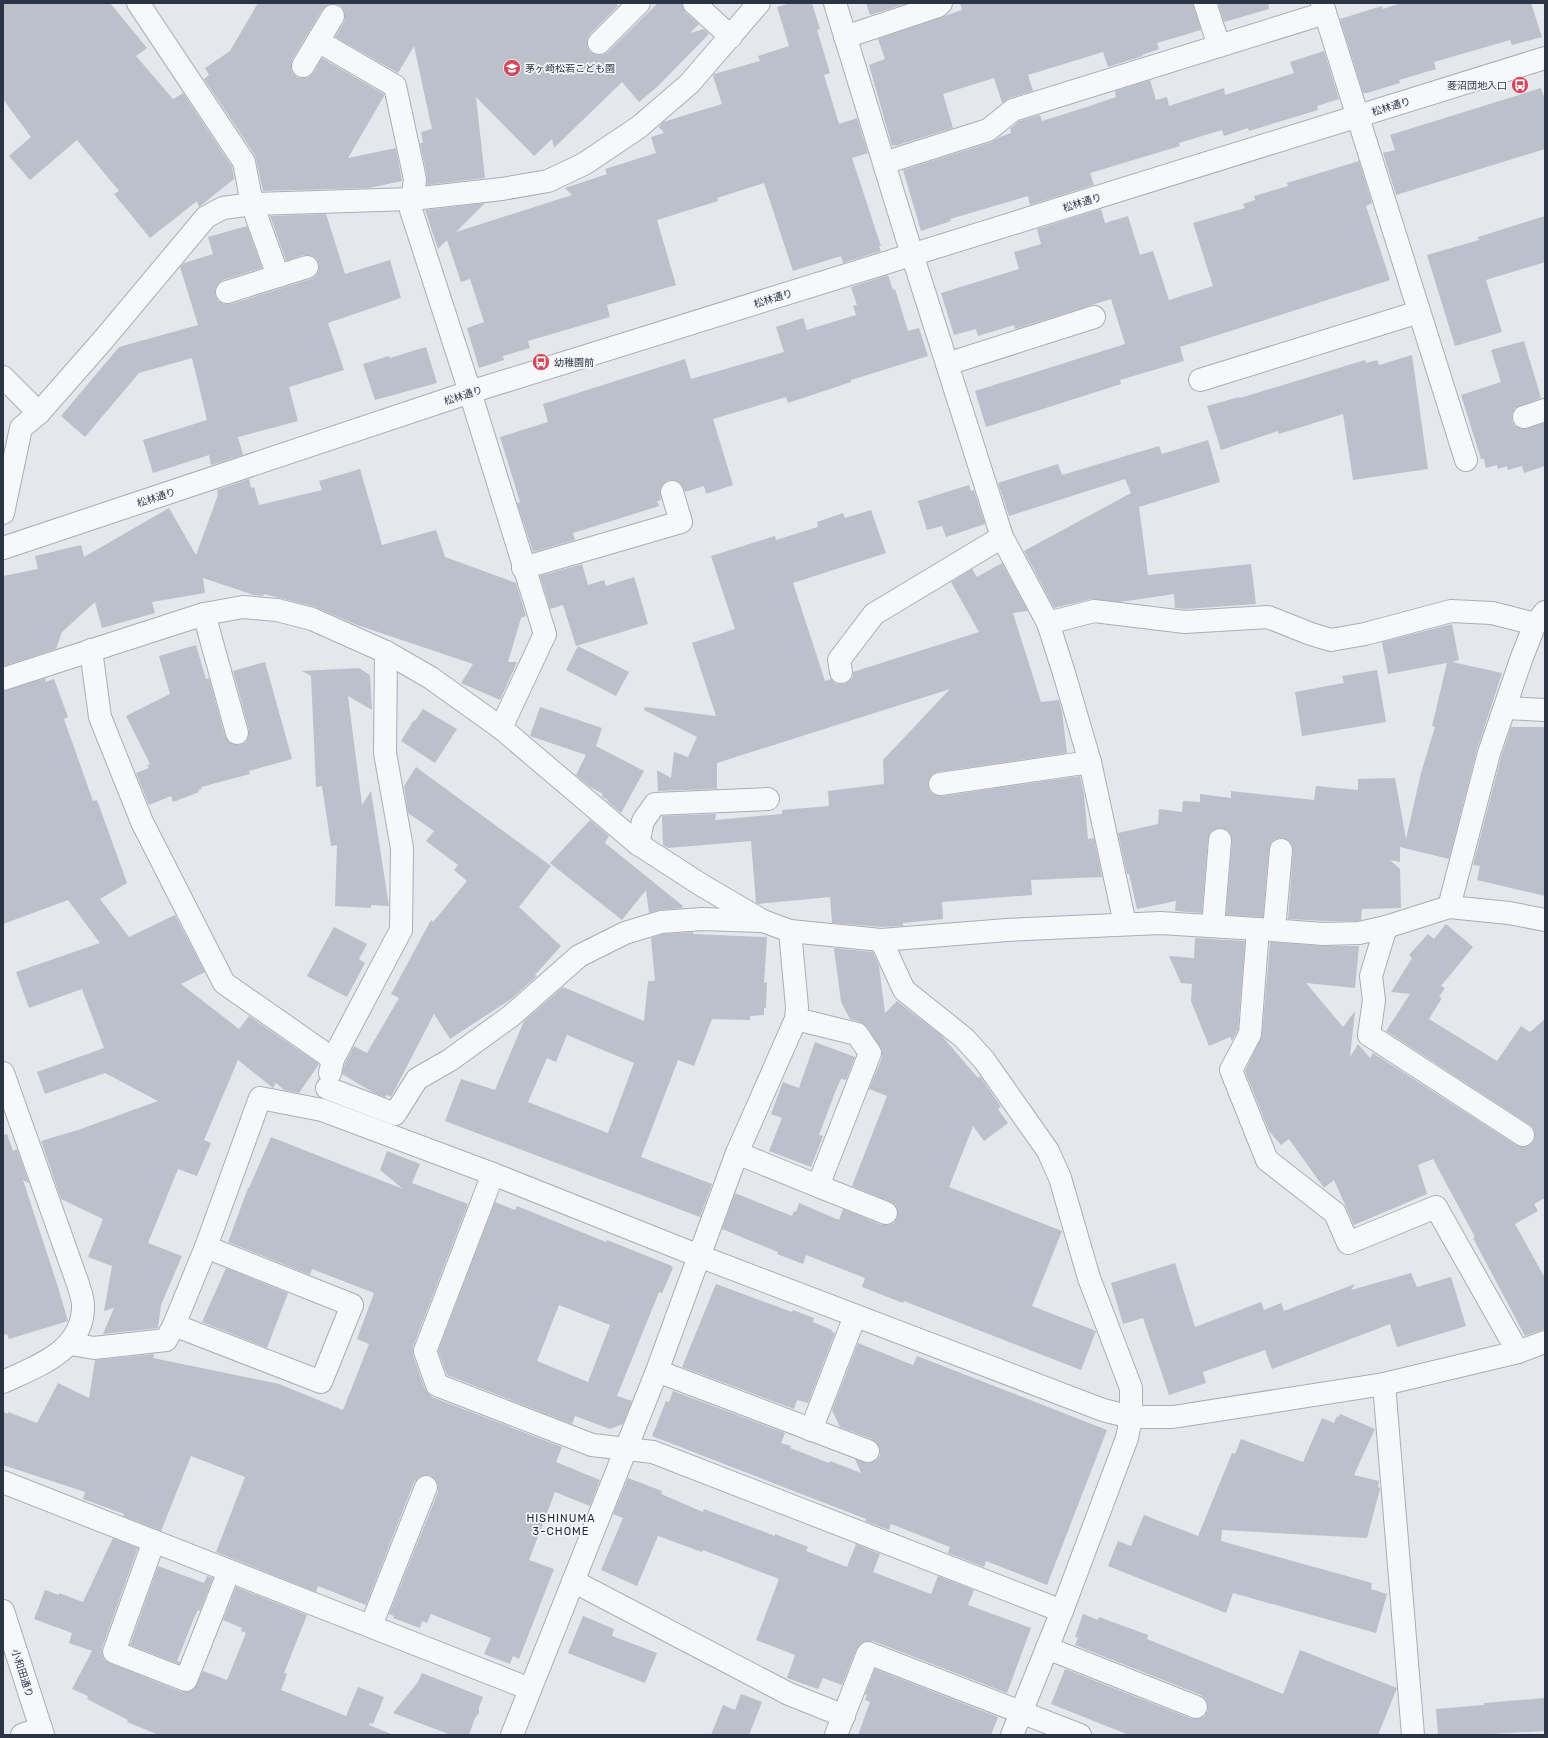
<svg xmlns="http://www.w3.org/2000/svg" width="1548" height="1738" font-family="Rubik,'Noto Sans JP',sans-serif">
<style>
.building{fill:#bbc0ca;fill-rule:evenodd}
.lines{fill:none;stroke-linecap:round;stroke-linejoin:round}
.minor-casing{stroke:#a9aeb7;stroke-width:24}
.minor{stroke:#f7f8fa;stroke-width:22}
.labels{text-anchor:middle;stroke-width:3.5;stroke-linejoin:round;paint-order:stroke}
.poi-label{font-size:10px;fill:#2b3445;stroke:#f4f6f9;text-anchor:start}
.street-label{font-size:10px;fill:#2b3445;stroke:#f4f6f9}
.neighbourhood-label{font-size:11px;letter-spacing:1px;fill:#1d2536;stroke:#f4f6f9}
</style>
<rect width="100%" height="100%" fill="#e4e7ec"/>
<g class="building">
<path d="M3,3H110L147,48L136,56L173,99L183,93L232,167L234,179L199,207L197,201L150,238L114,194L119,191L77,140L30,180L9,156L31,137L3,99Z"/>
<path d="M258,3H616L618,6L590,34L587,39V46L590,52L596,55H603L608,52L658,3H682L685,12L699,24L690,33L704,29L709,34L657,87L639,102L622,82L554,148L552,139L534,156L476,97L485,178L427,185V176L420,143H423L421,132L432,129L414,46L398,73L335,37L344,22L345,17L344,10L339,5L334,4L327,5L322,10L292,60L291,65L292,72L297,77L302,78L309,77L314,72L322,58L384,94V96L348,158L396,148L402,181L369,188L263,191L255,155L204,79L209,75L205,68L230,51Z"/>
<path d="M791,3H812L820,29L817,30L830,73L824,75L839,124L857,118L868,153L852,158L881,246H879L881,251L843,263L841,256L793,271L764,183L717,198L718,201L657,220L676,285L607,305L610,317L528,341L530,348L503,356L504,360L479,368L467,328L484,322L470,279L461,282L447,240L438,249L425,210L485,203L456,232L572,195L565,188L607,174L605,169L656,153L651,137L664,133L659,127L663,122L722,104L713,76L714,74L760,61L758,56L789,46L777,7Z"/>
<path d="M866,3H905V4L870,15Z"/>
<path d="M960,3H1193L1201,30L1157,43L1159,49L1142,55L1143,56L1108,67L1103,52L1028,75L1033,91L1009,98L1002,103L994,78L943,94L953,128L895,146V145L892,146L869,65L885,59L878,39L962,10Z"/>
<path d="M1218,3H1268L1269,9L1224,22Z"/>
<path d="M1401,3H1531L1542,37L1512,45L1510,40L1434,62L1436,69L1399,80L1400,83L1367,93H1363L1340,19L1382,6L1383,9Z"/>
<path d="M1324,51L1339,99L1317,106L1318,110L1249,131L1248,128L1224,136L1222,130L1179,143L1180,146L1090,173L1094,185L1030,205L1028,196L950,219L951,221L921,231L903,170L992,142L1000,137L1011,133L1010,129L1019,121L1040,115L1042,121L1090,106L1116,97L1115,91L1150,80L1156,100L1167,97L1169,106L1224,88L1225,95L1294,73L1290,62Z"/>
<path d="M1541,88L1545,100V149L1396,195L1383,153L1395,150L1390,135Z"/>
<path d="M1359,161L1372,203L1366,206L1390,280L1180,347L1184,361L1120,380L1121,384L986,427L975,391L1125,344L1111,299L1015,329L1014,325L978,336L976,329L954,335L941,293L1019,269L1014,252L1041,244L1037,229L1101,209L1105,223L1128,216L1140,255L1153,251L1169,300L1213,286L1193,223L1245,208L1243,204L1255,200L1254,196L1288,186L1287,183Z"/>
<path d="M326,214L345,274L390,260L401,298L328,323L344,370L289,387L298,421L238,437L243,455L211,465L209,455L153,473L143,440L207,420L192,358L139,373L85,437L61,416L119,347L198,325L180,267L184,263L213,254L208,237L247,226L262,268L223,280L218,284L215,290V295L218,301L224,304H231L311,279L316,276L319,270V264L316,258L310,255H303L286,261L270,216Z"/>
<path d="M1545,216V262L1486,280L1502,332L1455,346L1427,255L1479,240L1478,237Z"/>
<path d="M888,275L893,290L895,289L908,331L919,328L928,356L851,380V382L788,403L786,397L713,419L733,485L706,494L704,486L685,492L680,483L674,480H668L663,484L660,489L661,500L657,501L659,506L573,533L575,540L533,552L517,503L520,502L500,437L548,422L543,404L685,359L691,379L784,352L776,327L803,318L807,330L856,315L853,306L857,305L851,287Z"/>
<path d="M1524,341L1541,398L1515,408L1512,414V421L1515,426L1522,429L1545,423V466L1524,473L1522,466L1508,470L1507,466L1498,469L1497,465L1486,468L1484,459H1481L1461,395L1501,382L1491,350Z"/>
<path d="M426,347L437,383L375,400L363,364L389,356L390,358Z"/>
<path d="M1412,355L1428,469L1353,480L1343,414L1279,434L1278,431L1221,450L1207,406L1239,397L1240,398L1365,360L1366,363L1377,360L1379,365Z"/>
<path d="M1208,440L1220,482L1139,507L1148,575L1251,564L1256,604L1185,609L1175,608L1174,594L1120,602L1091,599L1054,608L1024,551L1131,493L1125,479L1009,516L998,483L1058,464L1062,475L1159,446L1162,454Z"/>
<path d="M360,469L382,545L436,530L445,557L516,583L526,616L521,618L508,662H517L500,700L461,683L473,664L357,625L315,607L264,594L263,596L254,595L203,578L205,593L152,602L155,613L102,628L95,602L62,632L56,649L3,666V576L38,569L35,556L81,545L84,557L169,508L196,555L218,495L217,490L249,479L251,488L254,487L259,505L322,490L319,481Z"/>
<path d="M969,485L971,491L974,490L985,524L946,537L942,526L927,530L918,501Z"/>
<path d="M871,510L886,553L793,583L825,681L831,679L836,684H843L849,681L853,677V672L979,632L951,582L972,569L977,577L1002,563L1028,611L1013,613L1041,702L1059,700L1062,712L1067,753L938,772L933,774L929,779L928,786L930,792L935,795L942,796L1080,776L1084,795L1088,839L1094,838L1102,877L1031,880L1032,895L942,902L943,919L903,923V926L881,927L832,923L830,897L758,904L756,903L751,841L668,848L663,845L662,816L716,814L715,820L782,814V810L829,806L828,791L884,784L883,760L950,689L717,763V789L658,791L657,770L671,778L674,752L688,757L697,737L644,710L645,707L716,716L692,643L735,629L711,556L775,536L776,540L818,527L817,522L843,513L845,518Z"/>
<path d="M582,564L588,585L604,580L606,586L634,577L648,624L576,646L563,605L550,609L540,576Z"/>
<path d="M1452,624L1459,660L1452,662L1502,673L1477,750L1449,859L1400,847V862L1390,860L1400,869L1401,908L1362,909L1361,920L1357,921H1324L1288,919L1293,851L1292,845L1288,840L1282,838L1275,839L1271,843L1269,849L1263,917L1226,915L1232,841L1231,835L1227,830L1221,828L1215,829L1210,833L1208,839L1202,913L1175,911L1176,901L1137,909L1129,874H1127L1118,833L1158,824L1159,809L1182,812L1183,801L1200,802V794L1231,798V791L1314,800L1316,786L1358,790V779L1395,778L1406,839L1421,773L1435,727L1432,726L1447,663L1388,674L1382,642Z"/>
<path d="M196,645L206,679L209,678L225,736L229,742L234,745H240L246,742L249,736V730L233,671L265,662L292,759L249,771L250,774L201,787L202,789L198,790L199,792L173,802L171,796L149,805L136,773L149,768L147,765L150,764L126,716L170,694L159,656Z"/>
<path d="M578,646L629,672L616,696L566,670Z"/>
<path d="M359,668L370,675L372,710L348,696L362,805L371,791L389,906L371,905V908L335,906L337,845L331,846L322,786L316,787L311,676L302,671Z"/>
<path d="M1377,670L1386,722L1302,736L1295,692L1344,683L1342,676Z"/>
<path d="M46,678L45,682L54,679L68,717L64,719L93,801L97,800L127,883L100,899L129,937L175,915L205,972L181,984L239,1029L249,1016L319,1064L299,1093L284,1090L276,1083L273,1088L238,1060L204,1140L211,1143L197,1176L178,1169L148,1243L182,1256L161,1305L158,1328L103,1334L114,1308L104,1311L112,1266L88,1257L103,1219L61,1199L41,1141L78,1130L158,1101L105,1073L45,1094L37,1072L104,1048L82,989L29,1008L16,972L100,943L68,900L3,924V691Z"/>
<path d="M540,707L602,728L596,746L644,771L621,813L607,801L608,800L602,797L603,794L590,787L576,775L586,755L530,736Z"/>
<path d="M423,709L457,729L435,763L401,741L414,720L415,721Z"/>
<path d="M1511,727H1545V896L1477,880L1480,866L1473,865L1501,757Z"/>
<path d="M416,767L551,866L519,907L561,946L535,975L537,976L511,999L450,1039L434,1014L391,1097L387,1095L385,1097L374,1093L342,1074L345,1063L354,1046L367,1053L399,998L391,994L431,920L433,922L467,881L454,870L458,865L426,841L434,831L408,813L404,786Z"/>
<path d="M590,820L609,836L605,843L683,906L682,908L660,910L649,913L646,890L622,920L550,863Z"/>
<path d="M1446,924L1473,947L1441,986L1445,988L1439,997L1442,998L1429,1019L1497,1061L1521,1026L1530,1032L1545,1019V1198L1534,1204L1538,1211L1515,1224L1545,1278V1329L1525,1336L1473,1238L1475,1237L1433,1159L1418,1165L1427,1194L1354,1225L1334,1180L1324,1188L1289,1139L1281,1145L1269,1131L1245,1071L1262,1035L1270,942L1323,946H1359L1355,988L1306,983L1343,1027L1355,1011L1350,1057L1358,1044L1370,1058L1373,1053L1516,1145L1523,1147L1529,1146L1534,1141L1535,1135L1534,1129L1530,1125L1386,1031L1410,994L1391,992L1412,958L1409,955L1428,934L1434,939Z"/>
<path d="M334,927L367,944L359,959L365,963L347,997L307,976Z"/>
<path d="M693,932V934L767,937L764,983L767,982L766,1008H764V1015L750,1016V1020L712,1019L694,1066L678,1060L641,1157L712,1184L700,1217L445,1121L461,1079L495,1090L524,1021L563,987L644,1021L648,981H655L651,938L663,934ZM567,1035L634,1063L608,1133L528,1102L547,1058L556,1062Z"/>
<path d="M1195,938L1245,941L1238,1030L1232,1041L1230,1037L1209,1046L1191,1001L1192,984L1181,983L1169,956L1194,958Z"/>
<path d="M834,948L873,952L879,966L885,1013L897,1001L941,1035L978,1078L980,1076L1001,1107L998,1109L1008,1123L984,1141L973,1126L949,1187L1062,1231L1032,1306L1096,1331L1081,1370L904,1301L903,1303L862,1287L865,1278L806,1255L803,1264L777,1254L778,1252L722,1229L735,1193L792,1216L794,1211L796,1212L799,1203L839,1220L843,1209L882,1225H888L894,1223L897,1218L898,1211L896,1205L891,1202L852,1186L887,1096L869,1089L882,1058V1051L867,1027L860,1022L850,1019L841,1002Z"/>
<path d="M815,1042L855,1057L846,1080L841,1079L836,1090L819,1135L823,1136L811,1167L769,1151L782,1118L771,1114L783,1082L799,1088Z"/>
<path d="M7,1134L13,1151L17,1149L29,1183L23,1180L57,1284L68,1321L9,1339L7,1334L3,1335V1135Z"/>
<path d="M271,1137L403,1189L380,1170L387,1151L420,1164L412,1183L468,1204L413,1347V1355L425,1389L432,1397L562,1447L556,1462L600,1480L590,1506L555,1492L529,1560L554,1569L519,1659L513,1656L510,1664L484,1654L491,1638L431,1614L427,1623L422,1621L420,1628L393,1618L394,1616L389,1614L438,1492V1486L436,1480L430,1475H424L419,1477L414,1482L366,1605L318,1586L316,1592L216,1552L245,1477L191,1456L161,1531L123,1516L124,1514L83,1499L85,1492L3,1465V1412L8,1414V1412L37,1423L58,1383L89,1398L95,1360L154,1354L153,1358L279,1384L343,1410L369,1344L357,1339L374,1293L312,1269L310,1275L228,1242L248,1188H249Z"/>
<path d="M495,1202L515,1210L517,1206L606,1242L607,1240L672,1266L671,1267L673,1268L662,1293L659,1292L617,1396L632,1401L623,1424L610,1429L575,1416L572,1424L447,1375L438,1351ZM559,1305L610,1325L588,1382L537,1361Z"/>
<path d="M1175,1263L1195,1327L1261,1302L1264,1310L1281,1303L1284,1311L1355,1284L1351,1290L1411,1273L1417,1287L1451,1277L1466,1326L1397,1347L1390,1324L1272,1369L1265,1350L1203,1372L1206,1383L1169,1395L1143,1318L1123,1324L1111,1283Z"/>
<path d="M226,1268L288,1293L267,1348L202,1322Z"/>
<path d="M716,1284L792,1312L793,1310L814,1318L813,1322L832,1330L831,1331L835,1333L808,1403L797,1400L794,1409L682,1367Z"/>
<path d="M858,1343L913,1365L917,1356L1107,1430L1047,1585L986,1561L984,1567L948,1553L950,1547L891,1524L889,1530L865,1521L866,1519L652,1436L666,1401L669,1402L673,1391L785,1433L781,1443L791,1446L790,1448L829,1463L830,1461L861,1473L855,1459L870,1463L876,1460L880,1456V1449L877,1443L872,1439L840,1427L832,1410Z"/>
<path d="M1340,1414L1375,1429L1354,1475L1379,1481L1378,1486L1380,1489L1367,1538L1222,1530L1221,1541L1372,1583L1371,1589L1387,1594L1376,1633L1233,1593L1226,1613L1108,1566L1118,1541L1131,1546L1144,1515L1198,1536L1232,1453L1235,1454L1241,1439L1303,1462L1322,1418L1334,1423L1337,1416L1339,1417Z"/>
<path d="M628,1478L662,1491L661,1494L703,1512L704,1509L775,1536V1534L808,1547L806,1551L847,1567L856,1544L880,1554L873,1572L931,1594L938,1576L974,1590L968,1605L1031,1628L1007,1693L873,1641H866L861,1643L857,1648L842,1685L823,1678L818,1689L787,1678L795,1655L756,1640L779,1579L703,1550L702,1552L658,1536L637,1586L601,1570L623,1518L613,1514Z"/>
<path d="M113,1538L138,1548L102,1648V1654L104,1660L109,1663L182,1692H188L194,1689L203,1671L227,1680L246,1633L241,1631L242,1628L223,1620L236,1587L307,1615L284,1673L287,1674L281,1690L346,1716L358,1687L384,1697L373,1724L370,1723L369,1725L391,1734V1735H159L127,1722L128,1720L87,1699L88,1696L72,1689L92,1651L69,1643L72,1633L34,1619L45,1590L59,1595V1593L83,1602Z"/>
<path d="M158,1566L204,1583L207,1576L213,1578L200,1611L198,1610L194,1618L177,1661L180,1662L179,1664L130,1645Z"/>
<path d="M1083,1614L1098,1620L1099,1617L1148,1635L1147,1639L1283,1694L1300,1650L1397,1688L1378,1735H1129L1051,1704L1065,1669L1192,1719H1198L1204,1717L1208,1711V1705L1206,1699L1201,1695L1075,1645L1078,1638L1075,1637Z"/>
<path d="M583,1616L614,1629L612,1636L657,1653L645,1683L568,1653Z"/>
<path d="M875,1669L998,1717L991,1735H858L870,1702L865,1700L867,1695L865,1694Z"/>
<path d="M422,1673L483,1697L479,1707V1713L475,1718L469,1735H451L393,1713L418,1682Z"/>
<path d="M741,1694L762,1702L749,1735H711L723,1705L735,1710Z"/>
<path d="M1545,1698V1731L1473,1735L1438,1734L1436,1709L1484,1705V1703Z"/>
</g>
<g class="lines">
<defs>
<g id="minor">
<path d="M138,3L244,162L252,204L278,276"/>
<path d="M694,3L731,37"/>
<path d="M835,3L906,235L1002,537L1048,623L1064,673L1090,762L1125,924"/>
<path d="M1205,3L1219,46"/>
<path d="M1322,3L1466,460"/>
<path d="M845,37L938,6L941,3"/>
<path d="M318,41L395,86L415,179L411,210L470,392L545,634L501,728"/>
<path d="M599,43L639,3"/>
<path d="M303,66L333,16"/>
<path d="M884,163L988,130L1013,110L1325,13"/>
<path d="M227,292L307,267"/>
<path d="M947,364L1094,317"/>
<path d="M3,377L39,413"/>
<path d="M1200,380L1419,312"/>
<path d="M1524,417L1545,410"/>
<path d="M3,513L21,428L39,413L104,339L206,217L223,208L252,204L412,199L502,189L548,181L584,164L639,127L689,84L759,3"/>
<path d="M3,548L470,392L1545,58"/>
<path d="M523,568L681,522L672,492"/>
<path d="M204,614L237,733"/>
<path d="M1048,623L1094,611L1185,622L1268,617L1311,634L1331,640L1365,634L1451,611L1492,613L1535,624"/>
<path d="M91,650L100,717L142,822L224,983L333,1059"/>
<path d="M841,672L839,660L874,614L1002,537"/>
<path d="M3,679L204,614L243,607L277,610L312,619L386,652L431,678L501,728L638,844L703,886L763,921L790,931L881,940L1007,930L1160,923L1258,929L1324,934L1359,933L1386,927L1449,907L1509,913L1545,920"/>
<path d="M1505,708L1545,710"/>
<path d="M940,784L1090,762"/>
<path d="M638,844L643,821L655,804L768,799"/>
<path d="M1449,907L1489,753L1522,657L1535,624L1545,612"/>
<path d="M1213,926L1220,840"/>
<path d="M1386,927L1371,976L1374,1000L1369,1035L1523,1135"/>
<path d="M1258,929L1250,1034L1231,1070L1267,1160L1335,1213L1348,1243L1436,1207L1518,1352"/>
<path d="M1274,930L1281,850"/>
<path d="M881,940L904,990L964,1038L984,1060L1048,1151L1060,1178L1089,1278L1131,1388V1417L1127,1438L1062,1611L1012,1735"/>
<path d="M3,1073L78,1284C80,1291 83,1299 83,1305C84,1351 37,1366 3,1382"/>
<path d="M330,1073L333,1059L401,930L402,848L385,753L386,652"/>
<path d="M327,1088L395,1114L417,1079L450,1060L511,1016L579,956L625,933L661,922L702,919L760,921"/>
<path d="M737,1153L818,1186L870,1053L857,1034L796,1019"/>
<path d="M493,1174L425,1351L437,1385L592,1445L653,1452L1062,1611"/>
<path d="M818,1186L886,1213"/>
<path d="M174,1325L321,1382L352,1305L206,1247"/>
<path d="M71,1344L94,1348L166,1340L174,1325L206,1247L260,1098L322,1110L493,1174L699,1256L1103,1410L1131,1417H1173L1384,1384L1518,1352L1545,1342"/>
<path d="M657,1371L868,1451"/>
<path d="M1384,1384L1413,1735"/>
<path d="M811,1430L855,1316"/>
<path d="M3,1482L530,1689"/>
<path d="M154,1541L114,1652L186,1680L229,1571"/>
<path d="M573,1581L789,1694L844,1716"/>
<path d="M3,1611L43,1735"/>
<path d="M371,1626L426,1487"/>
<path d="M1047,1648L1196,1707"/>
<path d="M22,1735L41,1728"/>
<path d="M512,1735L657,1371L737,1153L796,1019L797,1007L790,931"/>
<path d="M836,1735L868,1653L1080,1735"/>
</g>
</defs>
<use href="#minor" class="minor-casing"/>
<use href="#minor" class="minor"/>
</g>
<defs>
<symbol id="school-disc" viewBox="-11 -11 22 22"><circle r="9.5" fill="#d1495b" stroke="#f4f6f9"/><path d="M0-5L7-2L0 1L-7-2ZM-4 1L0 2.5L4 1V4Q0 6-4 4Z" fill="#fff"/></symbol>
<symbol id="bus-disc" viewBox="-11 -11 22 22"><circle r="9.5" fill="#d1495b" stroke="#f4f6f9"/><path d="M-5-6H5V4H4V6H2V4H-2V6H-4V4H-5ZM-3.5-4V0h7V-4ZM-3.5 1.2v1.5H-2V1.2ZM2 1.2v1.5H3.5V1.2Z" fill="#fff"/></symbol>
</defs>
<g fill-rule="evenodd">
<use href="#school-disc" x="502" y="58" width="20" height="20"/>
<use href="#bus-disc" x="1510" y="75" width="20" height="20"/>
<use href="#bus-disc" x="531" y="352" width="20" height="20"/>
</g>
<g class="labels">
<g class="poi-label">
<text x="525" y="72">茅ヶ崎松若こども園</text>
<text x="1507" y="89" text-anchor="end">菱沼団地入口</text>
<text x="554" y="366">幼稚園前</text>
</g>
<g class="street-label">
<text transform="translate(1391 106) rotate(-17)" y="4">松林通り</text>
<text transform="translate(1082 202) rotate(-17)" y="4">松林通り</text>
<text transform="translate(773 298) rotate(-17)" y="4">松林通り</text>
<text transform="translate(463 395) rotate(-18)" y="4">松林通り</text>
<text transform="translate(156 497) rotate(-18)" y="4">松林通り</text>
<text transform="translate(23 1673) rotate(72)" y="4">小和田通り</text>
</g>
<g class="neighbourhood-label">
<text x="561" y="1522">HISHINUMA<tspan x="561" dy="13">3-CHOME</tspan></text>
</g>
</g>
<rect width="1548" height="1738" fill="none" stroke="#2b3445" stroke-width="8"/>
</svg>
